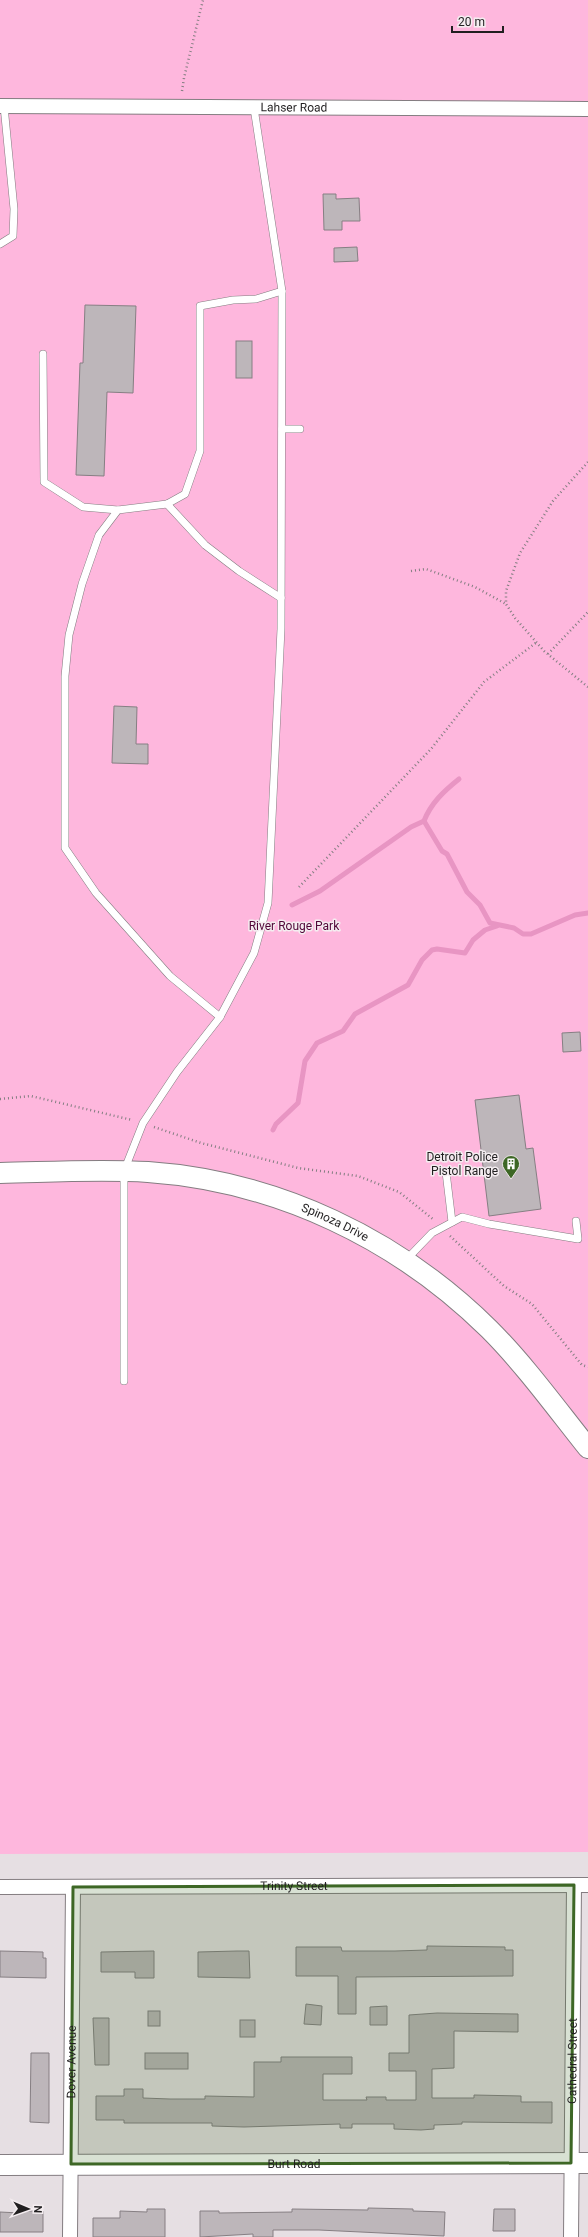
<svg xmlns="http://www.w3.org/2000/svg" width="588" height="2237" font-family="Roboto,sans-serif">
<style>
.green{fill:#feb7dd}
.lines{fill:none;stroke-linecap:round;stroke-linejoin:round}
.stream{stroke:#e895c3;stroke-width:5}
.building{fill:#bdb6ba;stroke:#867f83}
.lane-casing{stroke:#847d81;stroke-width:8}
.street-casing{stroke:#847d81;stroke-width:16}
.secondary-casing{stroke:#847d81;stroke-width:22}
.path{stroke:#837e81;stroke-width:2.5;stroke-dasharray:1 3;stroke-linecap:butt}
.lane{stroke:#fff;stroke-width:7}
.street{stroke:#fff;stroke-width:14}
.secondary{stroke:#fff;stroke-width:20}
.marked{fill:#3d6725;fill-opacity:0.2;stroke:#3d6725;stroke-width:3;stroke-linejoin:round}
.labels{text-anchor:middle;stroke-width:3;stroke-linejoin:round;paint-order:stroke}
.street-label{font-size:12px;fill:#211f20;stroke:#f4edf0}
.park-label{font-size:12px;fill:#510638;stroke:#f4edf0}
.poi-label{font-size:12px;fill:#211f20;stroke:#f4edf0;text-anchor:end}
</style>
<rect width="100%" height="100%" fill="#e6dfe3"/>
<path class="green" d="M0,0H588V1852L0,1854Z"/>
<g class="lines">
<g class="stream">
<path d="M424,821L442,851L447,854L467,892L480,905L490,923L514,928L523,934H531L575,915L588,913"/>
<path d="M292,905L320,891L411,827L424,821C431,803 444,791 459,779"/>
<path d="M273,1130L276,1124L298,1103L305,1061L317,1043L343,1031L355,1014L408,985L422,960L432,950L437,949L465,953L473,940L485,930L497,926"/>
</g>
</g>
<g class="building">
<path d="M323,194H336V199L359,198L360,221H342V230H324Z"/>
<path d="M357,247L358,261L334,262V248Z"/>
<path d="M85,305L136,306L133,393L107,392L104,476L76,475L80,363H83Z"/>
<rect x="236" y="341" width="16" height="37"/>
<path d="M114,706L137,707L136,744H148V764L112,763Z"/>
<path d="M580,1032L581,1051L563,1052L562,1033Z"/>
<path d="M519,1095L526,1149L533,1148L541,1209L489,1216L475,1100Z"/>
<path d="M427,1946L505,1947V1950H513V1976L356,1977V2014H338V1976H296V1947H341L342,1951H395L427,1950Z"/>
<path d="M0,1951L43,1952V1958H46V1978L0,1977Z"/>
<path d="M154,1951V1978H135V1972H101V1952Z"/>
<path d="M237,1951H249L250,1978L198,1977V1952Z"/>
<path d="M306,2004L322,2006L321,2025L304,2024Z"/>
<path d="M387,2006V2025H370V2007Z"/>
<rect x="148" y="2011" width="12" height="15"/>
<path d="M437,2013L518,2014V2032L454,2031V2068L432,2069V2098H474V2095L521,2096V2102H552V2123L462,2122V2124L434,2125V2129L421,2130L394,2129V2124H352V2128H340V2124L244,2127L212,2126V2123H124V2120H96V2096H124V2089H143V2098L170,2099H205V2096L254,2097V2062H281V2057H352V2074H323V2100H367L366,2097H386V2100H416V2071H389V2053H409V2015Z"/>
<path d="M93,2018H109V2065H95Z"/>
<rect x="240" y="2020" width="15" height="17"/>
<path d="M31,2053H49V2123L30,2122Z"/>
<rect x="145" y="2053" width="43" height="16"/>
<path d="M368,2208L413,2209V2211L445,2212L444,2236L319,2230H273V2237H253V2234L200,2237V2211H219V2213L292,2212V2209L368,2210Z"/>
<path d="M147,2209H165V2237H93V2218H120V2211L147,2212Z"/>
<path d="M494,2209H515V2231H493Z"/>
<path d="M20,2211H43V2232H0V2212L20,2213Z"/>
</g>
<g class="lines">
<defs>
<g id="lane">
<path d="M0,244L13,236L14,209L4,106"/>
<path d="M43,354L44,482L83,507L118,510"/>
<path d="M282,429H300"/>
<path d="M167,504L205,545L239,571L281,598"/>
<path d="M220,1017L170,976L96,893L65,848V676L69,635L82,584L99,535L118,510L167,504L185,494L200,451V306L233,300L256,299L282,291"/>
<path d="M446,1172L452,1222"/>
<path d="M405,1261L432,1233L462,1217L489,1224L578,1239L576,1221"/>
<path d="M124,1381V1171L143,1123L177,1072L220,1017L254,953L268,903L281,629L282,291L254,108"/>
</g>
<g id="street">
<path id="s1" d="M0,106L588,109"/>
<path id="s2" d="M0,1887L588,1885"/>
<path id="s3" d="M70,2237L73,1887"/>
<path id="s4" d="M571,2237L574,1885"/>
</g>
<g id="secondary">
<path id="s5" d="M0,1173C49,1172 99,1169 148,1172C277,1181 398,1239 489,1329C525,1365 556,1408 588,1448"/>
<path id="s6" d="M0,2165L588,2163"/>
</g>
</defs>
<use href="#lane" class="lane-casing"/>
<use href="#street" class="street-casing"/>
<use href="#secondary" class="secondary-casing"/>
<g class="path">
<path d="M182,91L184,78L203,0"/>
<path d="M588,462L553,501L520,553L506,591V604L515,618L544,651L588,687"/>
<path d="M411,571L426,569L475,587L506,604"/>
<path d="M548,654L588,612"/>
<path d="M299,887L431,749L484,682L537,642"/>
<path d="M0,1099L31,1096L132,1120"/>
<path d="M154,1127L201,1143L298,1168L358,1176L399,1192L434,1220"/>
<path d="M450,1236L504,1286L532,1304L582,1365L588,1367"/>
</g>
<use href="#lane" class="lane"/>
<use href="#street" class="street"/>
<use href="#secondary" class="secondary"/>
</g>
<path class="marked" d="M574,1885L571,2163L71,2164L73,1887Z"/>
<defs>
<symbol id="building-pin" viewBox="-11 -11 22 30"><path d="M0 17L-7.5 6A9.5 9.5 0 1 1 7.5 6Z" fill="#3d6725" stroke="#f4edf0"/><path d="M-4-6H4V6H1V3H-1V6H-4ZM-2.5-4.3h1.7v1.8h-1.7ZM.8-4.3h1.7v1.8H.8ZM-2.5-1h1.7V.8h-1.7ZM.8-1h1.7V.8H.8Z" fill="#fff"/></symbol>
</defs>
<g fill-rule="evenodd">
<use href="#building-pin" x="501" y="1154" width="20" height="27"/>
</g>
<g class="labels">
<g class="street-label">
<text dy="4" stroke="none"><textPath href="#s1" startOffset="294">Lahser Road</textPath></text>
<text dy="4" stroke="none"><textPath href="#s5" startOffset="343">Spinoza Drive</textPath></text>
<text dy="4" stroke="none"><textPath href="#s2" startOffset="294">Trinity Street</textPath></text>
<text dy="4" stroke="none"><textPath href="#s4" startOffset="176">Cathedral Street</textPath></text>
<text dy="4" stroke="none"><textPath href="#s3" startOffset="175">Dover Avenue</textPath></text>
<text dy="4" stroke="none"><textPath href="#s6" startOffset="294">Burt Road</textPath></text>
</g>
<g class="park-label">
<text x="294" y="930">River Rouge Park</text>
</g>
<g class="poi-label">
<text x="498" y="1161">Detroit Police<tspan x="498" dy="14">Pistol Range</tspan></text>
</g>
</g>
<g transform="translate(28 2209) rotate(92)" stroke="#f4edf0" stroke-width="3" paint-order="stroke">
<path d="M0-3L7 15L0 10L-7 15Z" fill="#211f20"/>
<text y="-6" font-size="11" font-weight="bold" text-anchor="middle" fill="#211f20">N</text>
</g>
<path d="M452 26v6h51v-6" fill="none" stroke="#211f20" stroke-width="2"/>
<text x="458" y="26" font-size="12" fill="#211f20" stroke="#f4edf0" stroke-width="3" paint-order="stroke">20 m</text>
</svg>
